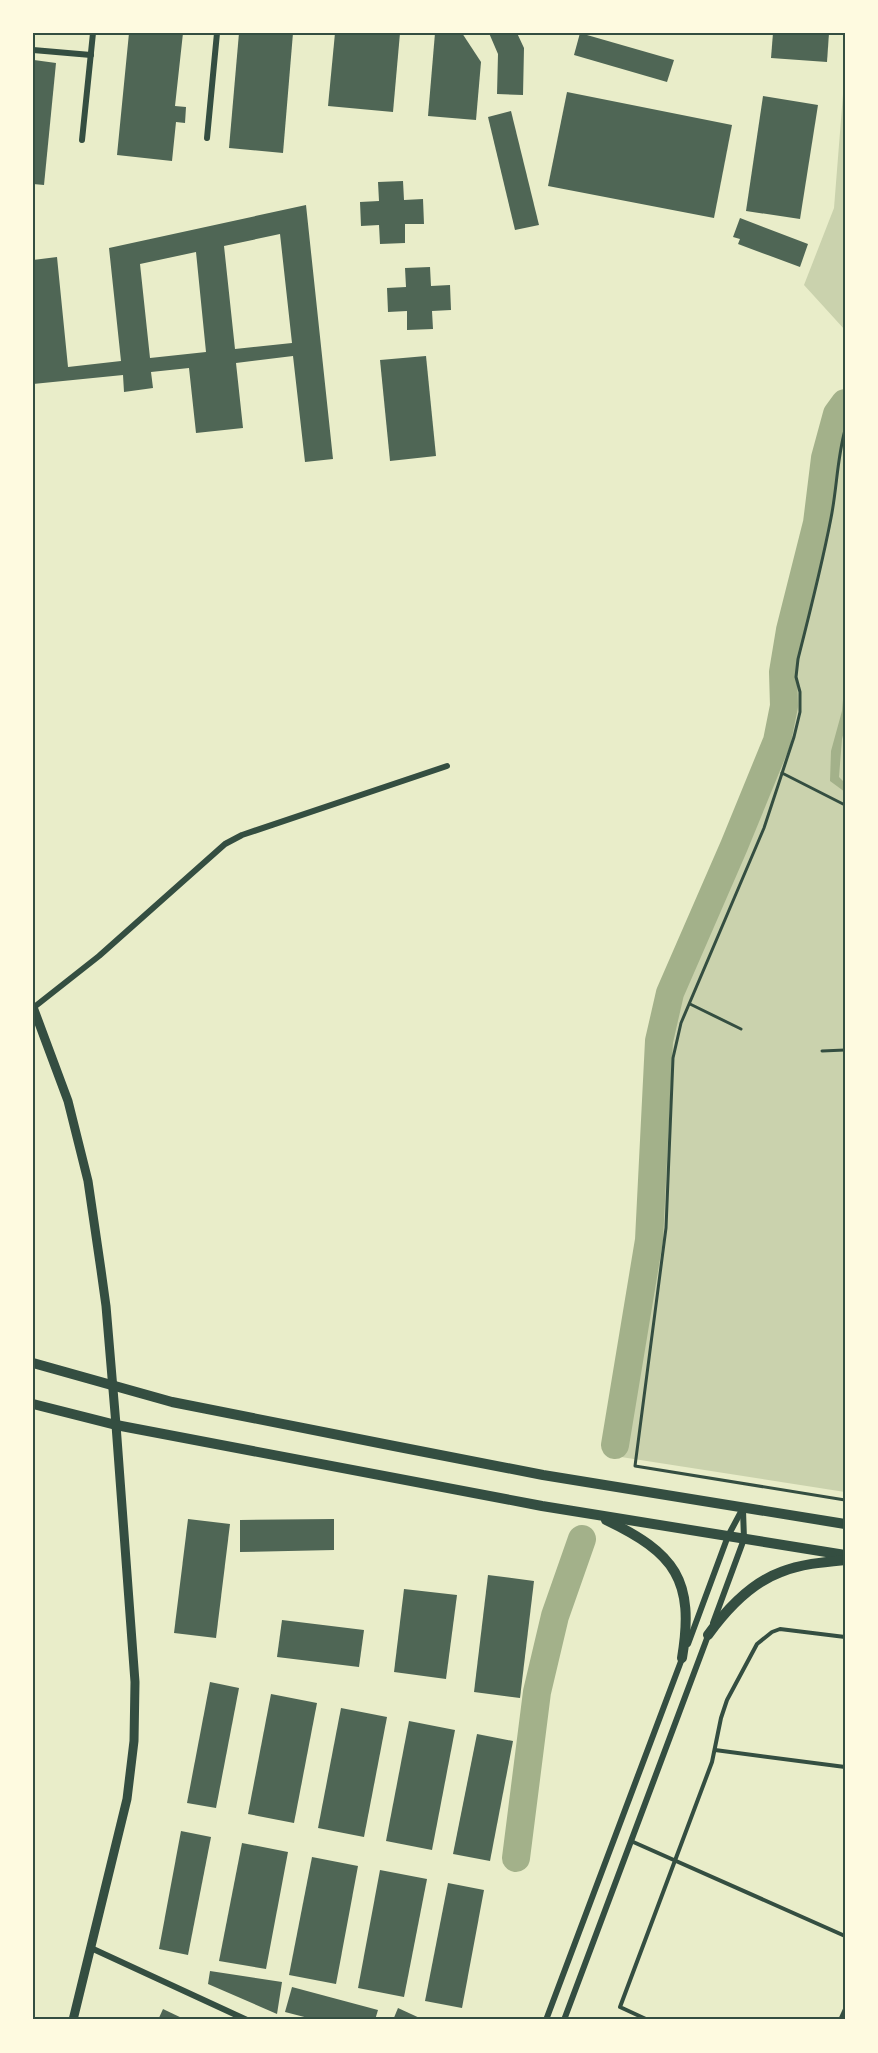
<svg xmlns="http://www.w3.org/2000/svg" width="878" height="2053" font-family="'Exo 2',sans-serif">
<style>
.green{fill:#cad2ad}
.water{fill:#a3b18a}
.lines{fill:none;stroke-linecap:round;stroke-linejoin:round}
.river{stroke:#a3b18a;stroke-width:28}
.building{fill:#4f6655;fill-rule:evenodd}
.path{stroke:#344e41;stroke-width:3}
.service{stroke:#344e41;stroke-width:4}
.minor{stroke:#344e41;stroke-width:6}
.tertiary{stroke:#344e41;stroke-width:9}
.primary{stroke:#344e41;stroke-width:10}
.neatline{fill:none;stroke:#344e41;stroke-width:2}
</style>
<rect width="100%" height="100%" fill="#e9edc9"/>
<g class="green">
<path d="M845,69V330L804,285L834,208Z"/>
<path d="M845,412V1492L621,1457L655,1240L666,1040L676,992L742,848L786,732L792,698L789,666L798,617L823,522L829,487L830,458Z"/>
</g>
<path class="water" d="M845,676V728L842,739L839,777L845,783V792L830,781L831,751L842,711Z"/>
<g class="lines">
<g class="river">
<path d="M615,1445L649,1240L659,1041L670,993L734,846L777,741L784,706L783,672L790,630L817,523L825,458L837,414L845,403"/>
<path d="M516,1858L537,1692L555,1616L582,1539"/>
</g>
</g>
<g class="building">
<path d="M129,33H183L175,106L186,107L185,123L176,122L172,161L117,155Z"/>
<path d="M239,33H293L283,153L229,148Z"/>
<path d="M335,33H400L393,112L328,106Z"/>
<path d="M435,33H462L481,62L476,120L428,116Z"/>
<path d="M489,33H517L524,48L523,95L497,94L498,54Z"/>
<path d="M580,33L674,60L667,82L574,55Z"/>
<path d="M773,33H829L827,62L771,58Z"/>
<path d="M34,60L56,63L44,185L33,184Z"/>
<path d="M567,92L732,125L714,218L548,186Z"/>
<path d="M763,96L818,105L800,219L746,211Z"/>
<path d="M511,111L539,225L515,230L488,117Z"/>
<path d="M403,181L404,200L423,199L424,224H405V243L380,244L379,225L361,226L360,202L379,201L378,182Z"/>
<path d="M306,205L333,459L305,462L293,356L236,363L243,428L196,433L189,368L151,372L153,388L124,392L123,375L33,384V260L57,257L68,367L121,361L109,248ZM280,234L292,343L235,349L224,246ZM196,252L206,352L150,358L140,264Z"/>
<path d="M740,218L808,244L800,267L738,244L740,239L733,237Z"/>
<path d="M430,267L431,286L450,285L451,310L432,311L433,329L407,330V311L388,312L387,288L406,287L405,268Z"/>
<path d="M426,356L436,456L390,461L380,360Z"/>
<path d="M188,1519L230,1524L216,1638L174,1633Z"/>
<path d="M334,1519V1550L240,1552V1520Z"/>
<path d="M488,1575L534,1581L520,1698L474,1692Z"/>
<path d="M404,1589L457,1595L446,1679L394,1672Z"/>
<path d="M282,1620L364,1630L359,1667L277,1657Z"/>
<path d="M210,1682L239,1688L216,1808L187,1803Z"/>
<path d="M271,1694L317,1703L294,1823L248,1814Z"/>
<path d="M341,1708L387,1717L364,1837L318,1828Z"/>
<path d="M409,1721L455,1730L432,1850L386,1841Z"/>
<path d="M477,1734L513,1741L490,1861L453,1854Z"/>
<path d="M181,1831L211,1837L188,1955L159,1949Z"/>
<path d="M242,1843L288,1852L266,1969L219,1961Z"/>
<path d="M312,1857L358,1866L336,1984L289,1975Z"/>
<path d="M380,1870L427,1879L404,1997L358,1988Z"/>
<path d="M448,1883L484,1890L462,2008L425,2001Z"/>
<path d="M210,1971L282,1982L277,2014L208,1984Z"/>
<path d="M292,1987L378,2010L375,2020H316L285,2012Z"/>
<path d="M398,2008L424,2020H393Z"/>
<path d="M163,2009L186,2020H158Z"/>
</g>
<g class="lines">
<g class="path">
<path d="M845,430C837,459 837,488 831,518C822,565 810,612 798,659L796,677L800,692V712L794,737L764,828L681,1023L673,1058L666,1228L635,1466L845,1500"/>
<path d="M782,773L845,805"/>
<path d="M690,1004L741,1029"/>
<path d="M822,1051L845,1050"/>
</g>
<g class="service">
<path d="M715,1750L845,1767"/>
<path d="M631,1841L845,1936"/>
<path d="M648,2020L620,2007L712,1762L721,1718L727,1700L757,1644L772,1632L780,1629L845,1637"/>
<path d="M840,2020L845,2009"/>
</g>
<g class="minor">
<path d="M33,50L91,55"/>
<path d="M207,138L217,33"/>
<path d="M82,140L93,33"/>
<path d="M33,1008L99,956L225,844L242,835L447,766"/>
<path d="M713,1623L744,1539L743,1510"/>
<path d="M688,1644L728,1536L743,1508"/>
<path d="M91,1948L247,2020"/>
<path d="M546,2020L683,1656"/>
<path d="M564,2020L709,1633"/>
</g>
<path class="tertiary" d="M33,1007L68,1101L88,1181L101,1270L106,1306L116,1425L135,1682L134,1741L127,1799L73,2020"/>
<g class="primary">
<path d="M33,1363L172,1402L394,1446L543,1475L845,1524"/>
<path d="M33,1404L116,1425L542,1506L845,1555"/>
<path d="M606,1520C675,1553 695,1580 682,1658"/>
<path d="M708,1635C726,1610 751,1583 781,1572C801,1564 824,1562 845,1560"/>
</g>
</g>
<rect width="878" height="2053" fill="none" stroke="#fefae0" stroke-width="69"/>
<rect x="34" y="34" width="810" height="1984" class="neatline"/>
</svg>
